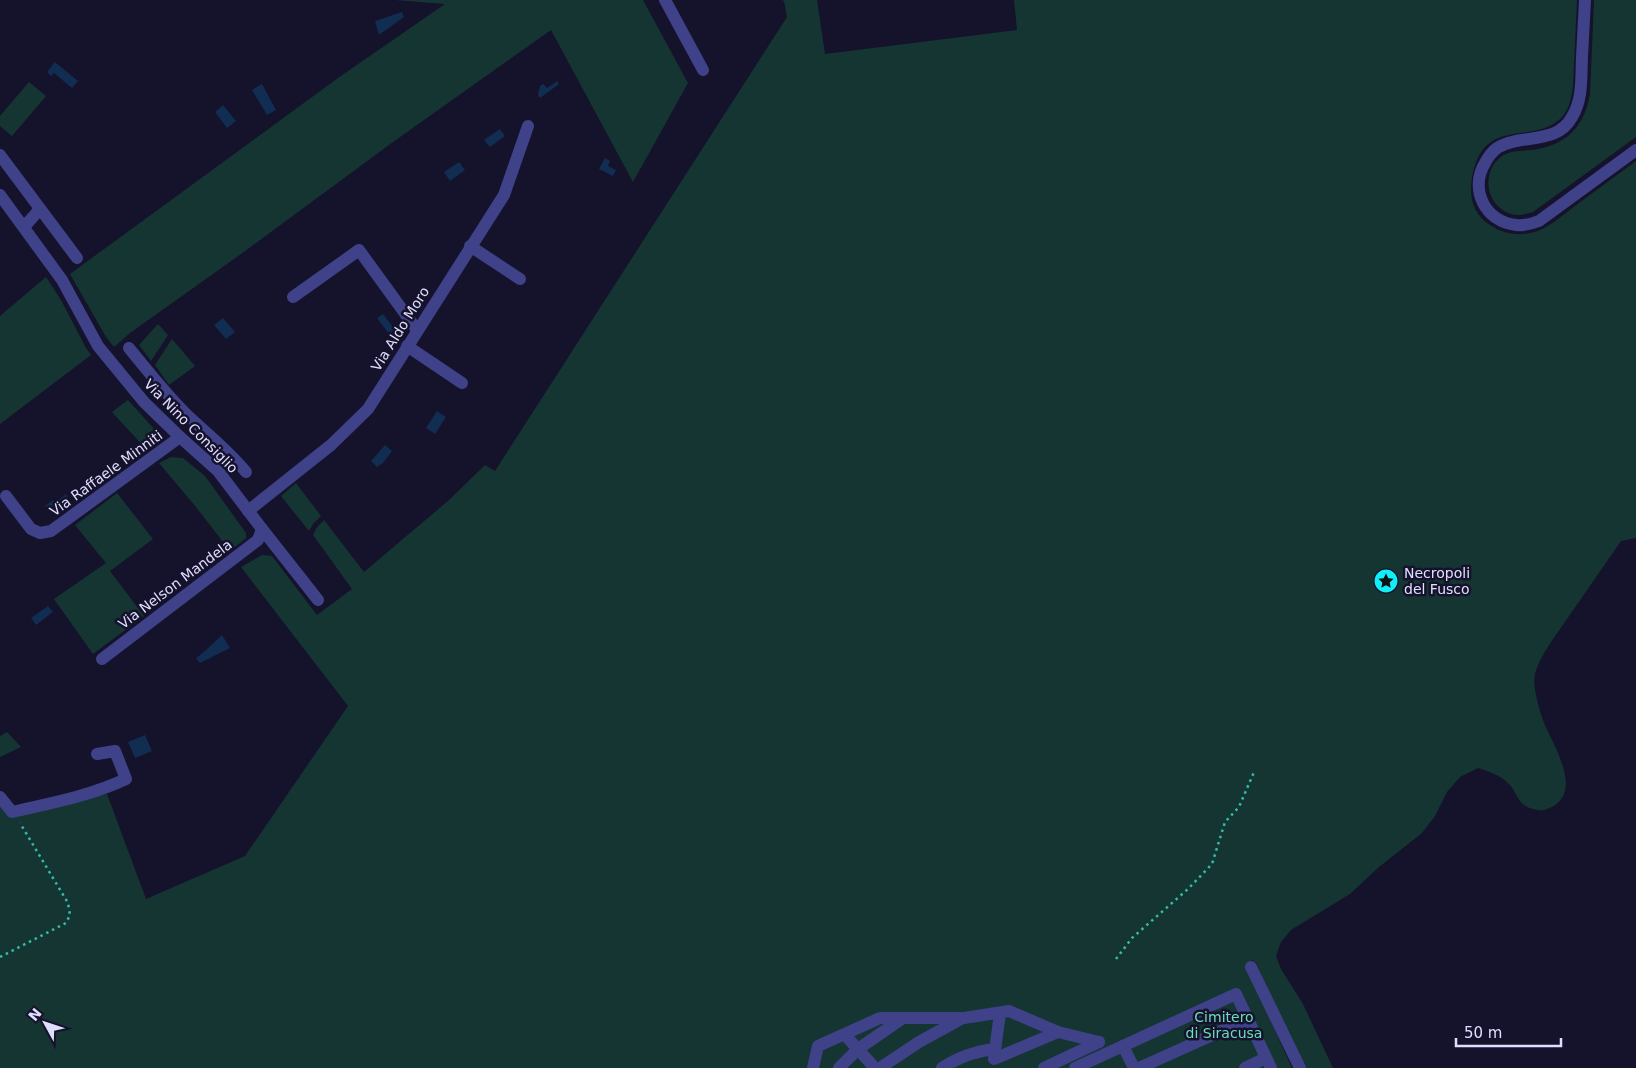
<svg xmlns="http://www.w3.org/2000/svg" width="1636" height="1068" font-family="'DejaVu Sans',sans-serif">
<style>
.green{fill:#153532}
.water{fill:#112d51}
.lines{fill:none;stroke-linecap:round;stroke-linejoin:round}
.path{stroke:#35bbaa;stroke-width:2.5;stroke-dasharray:2.5 4;stroke-linecap:butt}
.minor{stroke:#3f4189;stroke-width:12}
.labels{text-anchor:middle;stroke-width:5;stroke-linejoin:round;paint-order:stroke}
.street-label{font-size:14px;fill:#e0defe;stroke:#15122c}
.poi-label{font-size:14px;fill:#e0defe;stroke:#15122c;text-anchor:start}
.park-label{font-size:14px;fill:#6adeba;stroke:#15122c}
</style>
<rect width="100%" height="100%" fill="#15122c"/>
<g class="green">
<path d="M395,0H643L688,83L633,182L551,30L393,142L241,254L130,333L114,347L106,337L70,274L338,78L445,4Z"/>
<path d="M782,0H817L825,54L1017,30L1014,0H1577L1573,87C1571,98 1570,107 1563,116C1539,144 1493,120 1477,160C1473,170 1471,179 1471,190C1471,204 1477,217 1490,225C1502,233 1515,236 1530,233C1547,230 1561,216 1575,206C1595,191 1616,176 1636,161V538L1621,541C1603,567 1585,593 1567,619C1558,632 1537,660 1535,675C1532,687 1540,712 1544,723C1555,748 1587,798 1544,810C1541,811 1537,810 1533,809C1516,805 1518,792 1508,783C1500,775 1488,771 1478,768L1460,777L1447,792L1435,816L1422,833L1379,867L1350,894L1291,930L1281,942L1276,956L1281,969L1303,1004L1333,1068H1304L1256,963L1252,960L1246,967L1292,1068H0V804L11,816L107,794L146,899L245,856L348,706L241,567L262,555L272,556L317,615L352,589L313,535L317,527L324,520L364,572L449,500L485,465L495,471L787,17L784,1Z"/>
<path d="M1594,0H1636V137L1533,212C1523,215 1514,217 1504,211C1484,198 1483,170 1502,156C1511,150 1522,151 1532,150C1566,145 1584,128 1590,94Z"/>
<path d="M29,82L46,96L12,136L0,126V116Z"/>
<path d="M46,277L61,300L86,348L91,355L0,424V316Z"/>
<path d="M158,324L168,335L151,361L139,345Z"/>
<path d="M172,339L195,366L169,385L155,365Z"/>
<path d="M128,400L155,430V440L146,449L112,412Z"/>
<path d="M171,457L183,458L205,476L246,533V538L230,551L196,507L159,463Z"/>
<path d="M296,483L321,516L313,524L309,531L281,496Z"/>
<path d="M117,493L153,539L110,571L144,616L93,654L54,599L106,563L75,525Z"/>
<path d="M7,732L21,747L0,757V736Z"/>
</g>
<g class="water">
<path d="M402,12L404,17L379,35L375,21Z"/>
<path d="M55,62L78,81L72,88L54,73L51,76L47,72Z"/>
<path d="M557,81L559,84L540,98L538,95L540,86L543,84L547,88Z"/>
<path d="M262,84L276,110L267,115L252,90Z"/>
<path d="M223,105L236,121L227,128L215,112Z"/>
<path d="M500,129L505,136L490,147L484,140Z"/>
<path d="M605,158L610,161L608,166L616,170L613,176L599,169Z"/>
<path d="M459,162L465,170L450,181L444,172Z"/>
<path d="M383,314L395,330L389,334L377,318Z"/>
<path d="M223,318L235,332L226,339L214,325Z"/>
<path d="M437,411L446,417L435,434L426,428Z"/>
<path d="M385,445L392,451L383,463L377,467L371,461Z"/>
<path d="M66,494L68,498L50,512L45,506L53,500L55,503Z"/>
<path d="M48,606L53,612L36,625L31,618Z"/>
<path d="M222,635L230,648L200,663L196,658L205,651Z"/>
<path d="M145,735L152,751L135,758L128,742Z"/>
</g>
<g class="lines">
<g class="path">
<path d="M0,957L66,923L70,915L68,903L20,823"/>
<path d="M1116,959L1132,938L1188,889L1212,864L1225,822L1239,807L1254,772"/>
</g>
<g class="minor">
<path d="M665,0L703,70"/>
<path d="M1585,0C1584,19 1583,38 1582,57C1581,78 1583,99 1572,117C1556,146 1521,133 1497,148C1492,152 1488,157 1485,163C1469,189 1485,222 1516,225C1524,226 1531,224 1539,221L1636,150"/>
<path d="M0,155L77,258"/>
<path d="M0,195L62,280L98,346L144,402L180,437L218,471L262,529L318,600"/>
<path d="M24,227L40,209"/>
<path d="M470,246L520,279"/>
<path d="M293,297L359,250L417,330"/>
<path d="M407,346L462,383"/>
<path d="M129,348C147,370 165,393 185,413C206,433 228,450 246,472"/>
<path d="M6,496L31,529L40,533L51,531L180,437"/>
<path d="M248,511L331,445L368,409L504,195L528,126"/>
<path d="M102,659L258,540L262,529"/>
<path d="M0,797L12,812C51,803 90,796 126,779L115,751L97,754"/>
<path d="M1251,967L1300,1068"/>
<path d="M845,1035L875,1068"/>
<path d="M1123,1046L1134,1068"/>
<path d="M994,1058L1000,1013"/>
<path d="M994,1059L1058,1032"/>
<path d="M813,1068L818,1046L880,1018H964L1009,1011L1058,1032L1099,1042"/>
<path d="M839,1068L858,1049L903,1018"/>
<path d="M880,1068L919,1042L961,1019"/>
<path d="M942,1068C957,1058 977,1051 995,1049"/>
<path d="M1044,1068L1099,1042"/>
<path d="M1075,1068L1236,994L1271,1068"/>
<path d="M1139,1068L1248,1019"/>
<path d="M1245,1068L1266,1058"/>
</g>
</g>
<defs>
<symbol id="sight-disc" viewBox="-11 -11 22 22"><circle r="9.5" fill="#10eff8" stroke="#15122c"/><path d="M0-6L1.8-2.2L6-1.7L2.9 1.2L3.7 5.4L0 3.3L-3.7 5.4L-2.9 1.2L-6-1.7L-1.8-2.2Z" fill="#111"/></symbol>
</defs>
<g fill-rule="evenodd">
<use href="#sight-disc" x="1372" y="567" width="28" height="28"/>
</g>
<g class="labels">
<g class="street-label">
<text transform="translate(400 329) rotate(-58)" y="5">Via Aldo Moro</text>
<text transform="translate(191 426) rotate(45)" y="5">Via Nino Consiglio</text>
<text transform="translate(106 473) rotate(-36)" y="5">Via Raffaele Minniti</text>
<text transform="translate(175 584) rotate(-37)" y="5">Via Nelson Mandela</text>
</g>
<g class="poi-label">
<text x="1404" y="578">Necropoli<tspan x="1404" dy="16">del Fusco</tspan></text>
</g>
<g class="park-label">
<text x="1224" y="1022">Cimitero<tspan x="1224" dy="16">di Siracusa</tspan></text>
</g>
</g>
<g transform="translate(45 1023) rotate(310)" stroke="#15122c" stroke-width="4" paint-order="stroke">
<path d="M0-4L9 19L0 12L-9 19Z" fill="#e0defe"/>
<text y="-8" font-size="14" font-weight="bold" text-anchor="middle" fill="#e0defe">N</text>
</g>
<path d="M1456 1038v8h105v-8" fill="none" stroke="#e0defe" stroke-width="2.5"/>
<text x="1464" y="1038" font-size="15" fill="#e0defe" stroke="#15122c" stroke-width="4" paint-order="stroke">50 m</text>
</svg>
